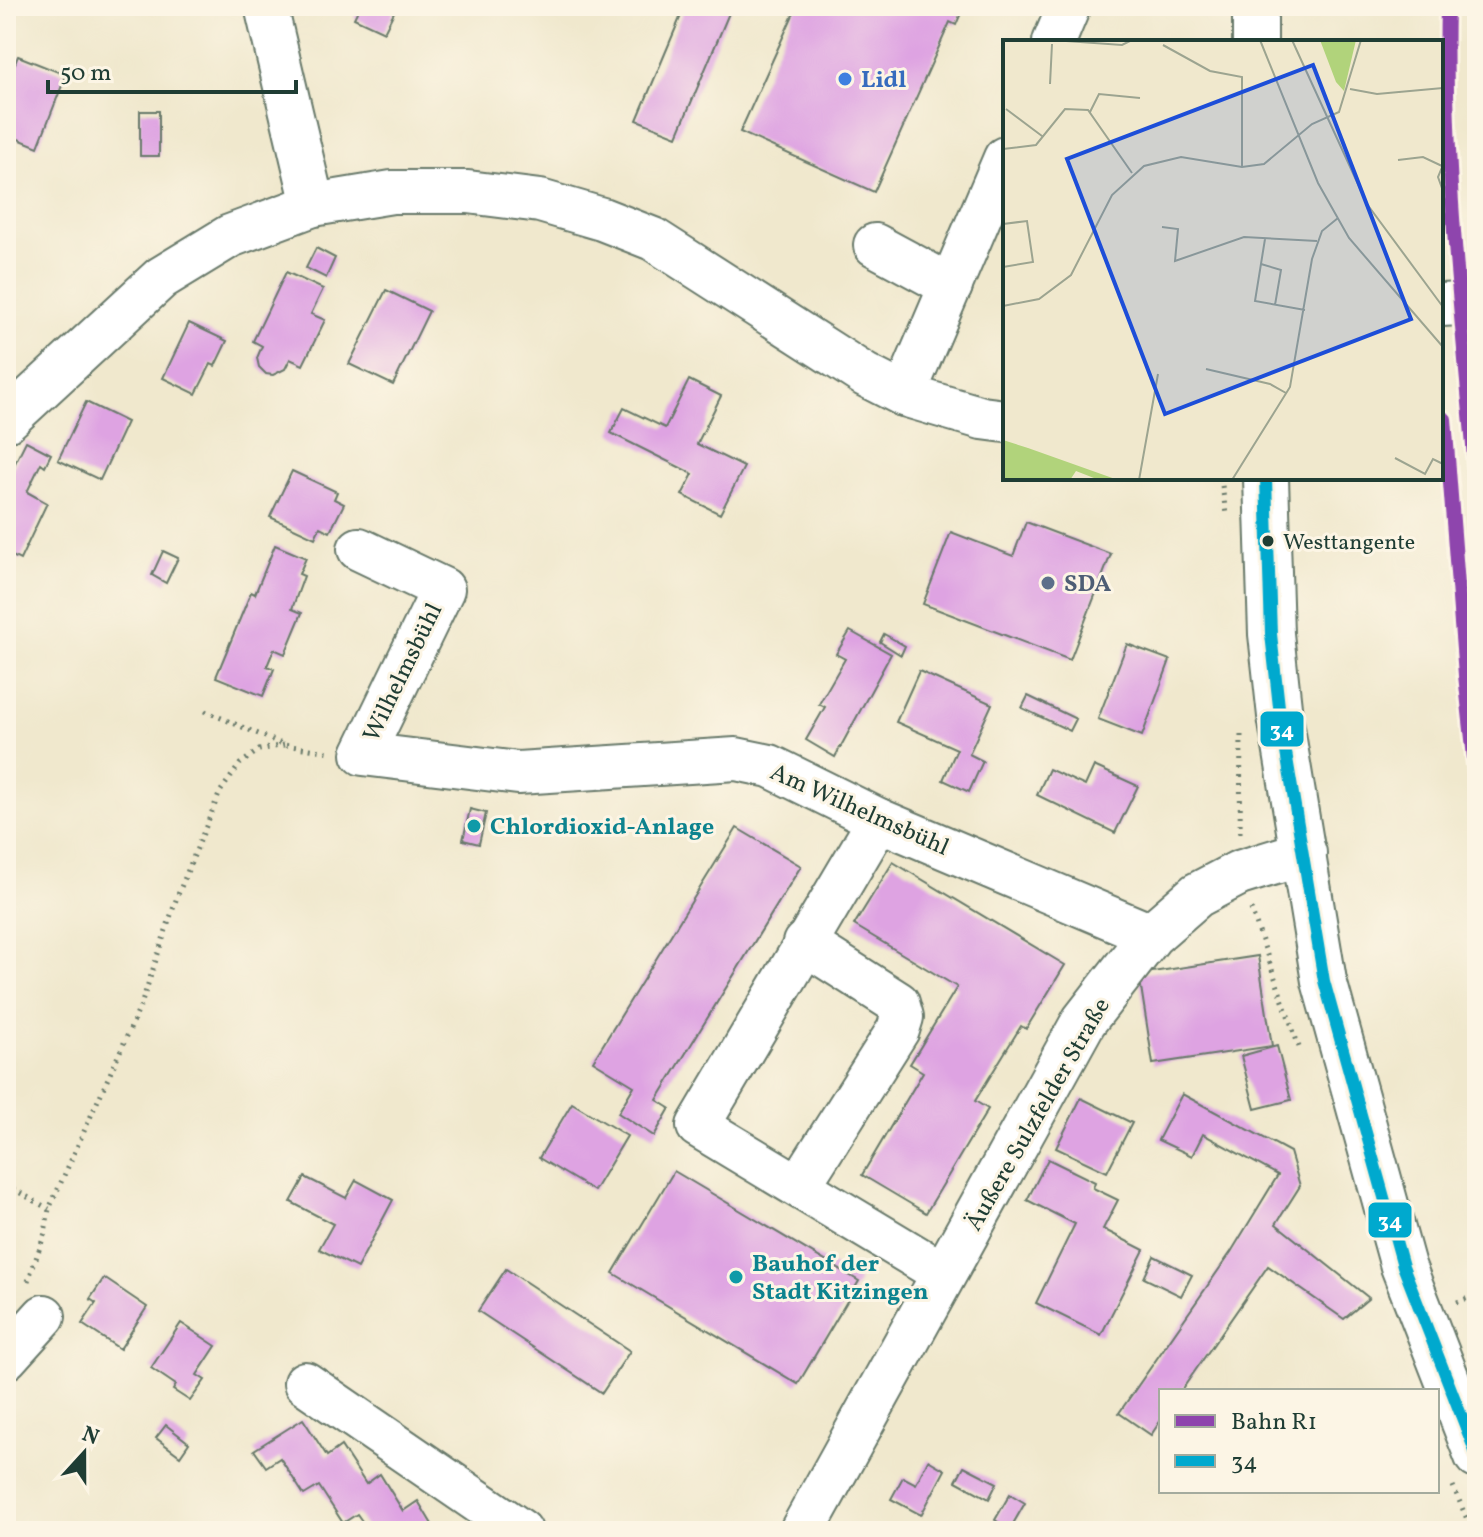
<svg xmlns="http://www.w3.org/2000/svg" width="1483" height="1537" font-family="Vollkorn,serif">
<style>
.building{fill:#dea3e2}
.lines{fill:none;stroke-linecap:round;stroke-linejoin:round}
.minor-casing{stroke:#68796a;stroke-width:46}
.major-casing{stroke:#68796a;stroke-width:48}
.path{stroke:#68796a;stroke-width:5;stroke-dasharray:2 6;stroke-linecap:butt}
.minor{stroke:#fff;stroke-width:42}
.major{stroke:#fff;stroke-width:44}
.bus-1-casing{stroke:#fcf5e5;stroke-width:18}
.bus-1{stroke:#00a9ce;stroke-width:12}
.rail-1-casing{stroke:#fcf5e5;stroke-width:20}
.rail-1{stroke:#8e44ad;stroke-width:14}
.shop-dot{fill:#3f7fe0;stroke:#fcf5e5;stroke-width:3}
.bus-dot{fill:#1f3d34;stroke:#fcf5e5;stroke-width:3}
.service-dot{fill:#5c6f8a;stroke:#fcf5e5;stroke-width:3}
.culture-dot{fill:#0f9aa8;stroke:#fcf5e5;stroke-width:3}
.labels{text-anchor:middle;stroke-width:6;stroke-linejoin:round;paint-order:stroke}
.bus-label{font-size:22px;fill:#1f3d34;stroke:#fcf5e5;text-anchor:start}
.shop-label{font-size:24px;font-weight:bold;fill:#366cbe;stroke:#fcf5e5;text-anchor:start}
.service-label{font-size:24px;font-weight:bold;fill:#4e5e75;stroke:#fcf5e5;text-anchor:start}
.street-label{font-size:24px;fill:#1f3d34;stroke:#fcf5e5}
.culture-label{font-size:24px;font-weight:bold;fill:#0d838f;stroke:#fcf5e5;text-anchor:start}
.inset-road{fill:none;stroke:#9ca490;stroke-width:2}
.view{fill:#1d4ed8;fill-opacity:0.15;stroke:#1d4ed8;stroke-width:4}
.inset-edge{fill:none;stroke:#1f3d34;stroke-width:4}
.line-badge{stroke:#fcf5e5;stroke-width:3}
.badge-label{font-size:22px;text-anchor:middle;font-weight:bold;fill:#fff}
</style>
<rect width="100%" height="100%" fill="#fcf5e5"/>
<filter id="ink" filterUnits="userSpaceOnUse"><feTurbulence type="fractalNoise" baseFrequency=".0125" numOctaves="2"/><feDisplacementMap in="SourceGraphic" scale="16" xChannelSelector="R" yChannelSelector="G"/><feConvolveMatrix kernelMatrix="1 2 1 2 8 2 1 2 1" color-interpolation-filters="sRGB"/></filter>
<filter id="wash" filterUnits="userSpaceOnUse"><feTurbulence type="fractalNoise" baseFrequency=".006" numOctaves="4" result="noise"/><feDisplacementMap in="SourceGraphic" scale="32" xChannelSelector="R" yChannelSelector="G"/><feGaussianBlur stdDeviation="1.8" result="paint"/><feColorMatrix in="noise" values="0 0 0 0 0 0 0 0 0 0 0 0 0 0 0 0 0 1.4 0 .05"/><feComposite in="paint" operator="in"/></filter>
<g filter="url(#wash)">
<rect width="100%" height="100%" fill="#f0e8cd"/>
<g id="blocks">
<g class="building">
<path d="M360,6H397L384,32L354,18Z"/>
<path d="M685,6H732L677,136L637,120Z"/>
<path d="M797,6H964L956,25L950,22L874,192L740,132Z"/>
<path d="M18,56L66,75L38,147L6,134V86Z"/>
<rect x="140" y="111" width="19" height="45"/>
<path d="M316,248L335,258L326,278L306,268Z"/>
<path d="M286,272L323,289L311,314L325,320L303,365L290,359L285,369L273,375L266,374L259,367L257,358L262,346L253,341Z"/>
<path d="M386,290L429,311L393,385L349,364Z"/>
<path d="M189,323L227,341L215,366L211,364L196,394L163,378Z"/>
<path d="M689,380L721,396L697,444L744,467L720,514L682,495L693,474L611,433L624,408L665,428Z"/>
<path d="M86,402L127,422L100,480L58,460Z"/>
<path d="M26,441L51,454L45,466L41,463L27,492L47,503L20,560L6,553V481Z"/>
<path d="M292,471L337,492L334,499L344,504L330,532L320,527L315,538L270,517Z"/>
<path d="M1026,522L1111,554L1070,660L923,604L951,532L1013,556Z"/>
<path d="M275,545L306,558L299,574L304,576L292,609L302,613L285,654L274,649L267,666L274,669L263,696L216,677L251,592L255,594Z"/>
<path d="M163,551L178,558L166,583L152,575Z"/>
<path d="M850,631L891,654L835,757L806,740L825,707L819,704L845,659L836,654Z"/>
<path d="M884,634L905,646L901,655L880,642Z"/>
<path d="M1127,644L1170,660L1142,736L1098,719Z"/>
<path d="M919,671L992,704L969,754L983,761L969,792L943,780L957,749L896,722Z"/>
<path d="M1028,696L1076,719L1070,731L1022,708Z"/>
<path d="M1094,766L1138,786L1115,833L1037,795L1049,769L1085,786Z"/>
<path d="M470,809L486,813L479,844L463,840Z"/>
<path d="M737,828L801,866L657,1100L670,1108L654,1136L618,1113L634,1086L593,1061Z"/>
<path d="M893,862L1065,965L1026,1029L1021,1026L975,1101L988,1109L926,1213L862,1175L923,1072L910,1064L957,987L854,925Z"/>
<path d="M1258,956L1272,1046L1153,1064L1139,974Z"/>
<path d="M1277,1046L1291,1100L1255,1109L1241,1056Z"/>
<path d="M1182,1094L1290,1152L1300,1186L1276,1224L1369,1298L1344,1319L1268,1266L1181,1391H1161V1420L1151,1435L1119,1413L1231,1252L1278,1175L1203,1134L1192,1156L1158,1140Z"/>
<path d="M1081,1098L1132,1123L1107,1172L1056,1148Z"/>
<path d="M572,1103L627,1136L594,1191L539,1158Z"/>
<path d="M1048,1159L1095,1182L1093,1188L1118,1200L1103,1229L1144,1250L1101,1335L1036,1303L1075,1224L1027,1200Z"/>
<path d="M674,1171L859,1281L798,1384L613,1273Z"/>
<path d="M305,1177L346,1198L356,1180L393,1200L357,1268L319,1249L333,1224L291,1202Z"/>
<path d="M1154,1256L1192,1275L1181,1296L1144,1278Z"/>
<path d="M506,1269L630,1351L602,1393L478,1311Z"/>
<path d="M104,1278L147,1307L120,1349L82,1324L96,1303L90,1299Z"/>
<path d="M181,1323L216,1346L197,1375L205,1380L190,1401L173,1390L176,1385L151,1368Z"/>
<path d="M303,1419L327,1456L341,1446L366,1484L380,1474L403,1511L418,1501L436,1531H369L357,1514L343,1523L319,1486L304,1495L280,1458L266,1467L254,1450Z"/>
<path d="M166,1425L189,1443L180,1456L156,1438Z"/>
<path d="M928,1460L945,1470L921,1515L891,1499L903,1477L916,1484Z"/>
<path d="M964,1466L997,1483L989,1499L956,1481Z"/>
<path d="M1010,1494L1025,1503L1010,1529L995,1520Z"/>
</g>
</g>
</g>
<g filter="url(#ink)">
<use href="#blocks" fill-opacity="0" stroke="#68796a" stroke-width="2"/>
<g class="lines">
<defs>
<g id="minor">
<path d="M266,6L313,205"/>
<path d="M1054,42L1069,6"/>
<path d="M875,245L951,286"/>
<path d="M1441,305L1477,303"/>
<path d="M904,395L1005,158"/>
<path d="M6,421L161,278L230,236L313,205L392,192H468L540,201L602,219L653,239L865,375L904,395L982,418L1005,421"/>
<path d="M359,549L443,589L363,754L518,773L736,759L770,766L879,820L1151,935"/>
<path d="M879,820L698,1126L944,1274"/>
<path d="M799,1186L898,1030L902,1017L898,1003L804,943"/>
<path d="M6,1358L44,1316"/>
<path d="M305,1383L521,1531"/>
</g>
<g id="major">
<path d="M1255,6V42"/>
<path d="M1266,478L1271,634L1280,716L1324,981L1403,1266L1477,1456"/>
<path d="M802,1531L1084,1021L1151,935L1197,895L1239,873L1304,853"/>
</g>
</defs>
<use href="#minor" class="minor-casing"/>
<use href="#major" class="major-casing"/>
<g class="path">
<path d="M1221,478L1226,514"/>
<path d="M205,711L284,745L330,752"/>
<path d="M1240,833L1241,735"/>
<path d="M1251,909L1299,1047"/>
<path d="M6,1185L49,1209"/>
<path d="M28,1281L45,1233L49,1209L141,1005L177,897L220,792L240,764L259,750L284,745"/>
<path d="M1457,1302L1477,1295"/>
<path d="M1453,1486L1472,1531"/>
</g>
<use href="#minor" class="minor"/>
<use href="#major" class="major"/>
<defs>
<path id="bus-1" d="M1266,478L1271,634L1280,716L1324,981L1403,1266L1477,1456"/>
</defs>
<use href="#bus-1" class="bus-1-casing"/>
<use href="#bus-1" class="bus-1"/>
<defs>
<g id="rail-1">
<path d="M1447,6C1443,167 1463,330 1477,490"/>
<path d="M1445,419L1465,675L1477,785"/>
</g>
</defs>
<use href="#rail-1" class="rail-1-casing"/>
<use href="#rail-1" class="rail-1"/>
</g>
</g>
<circle class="shop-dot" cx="845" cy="79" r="8"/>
<circle class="bus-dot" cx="1268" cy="541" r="7"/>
<circle class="service-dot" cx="1048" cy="583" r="8"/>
<g class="culture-dot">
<circle cx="474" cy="826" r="8"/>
<circle cx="736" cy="1277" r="8"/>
</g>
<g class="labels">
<g class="bus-label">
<text x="1283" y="549">Westtangente</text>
</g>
<g class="shop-label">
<text x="861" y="87">Lidl</text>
</g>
<g class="service-label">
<text x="1064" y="591">SDA</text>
</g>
<g class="street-label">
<text transform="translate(402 672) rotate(-64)" y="8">Wilhelmsbühl</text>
<text transform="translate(860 809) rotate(24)" y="8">Am Wilhelmsbühl</text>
<text transform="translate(1037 1114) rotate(-60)" y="8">Äußere Sulzfelder Straße</text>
</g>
<g class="culture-label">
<text x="490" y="834">Chlordioxid-Anlage</text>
<text x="752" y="1271">Bauhof der<tspan x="752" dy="28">Stadt Kitzingen</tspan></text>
</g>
</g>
<g transform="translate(1003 40)">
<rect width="440" height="440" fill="#f0e8cd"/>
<path d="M317,0H353L341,51L333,42ZM0,400L25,408L115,440H96L73,431L67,440H0Z" fill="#b1d37b"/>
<path class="inset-road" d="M49,0L119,5L129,0M257,0L315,143L346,198L440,307M289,0L364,164L440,267M160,5L207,31L239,37V127M47,44L49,4M347,49L374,54L440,48M3,69L39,96M87,72L96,54L137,58M0,109L33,105L62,69L85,70L129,133M395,120L420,117L439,126M440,125L435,137L440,151M0,184L24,181L30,222L0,227M159,187L175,189L172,221L241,197L314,201M262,199L252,261L302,270M258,224L278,230L272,265M0,266L36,259L68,235L109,155L141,126L178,117L239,127L261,124L309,84L336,72L358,0M203,329L267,344L283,353M392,418L422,434L430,419L440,424M136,440L155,334M229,440L287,347L309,219L319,191L335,178"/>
<path class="view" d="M310,25L408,279L162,374L64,119Z"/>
<rect width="440" height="440" class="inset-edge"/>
</g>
<g class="line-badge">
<rect x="1259" y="710" width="46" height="38" rx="8" fill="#00a9ce"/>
<rect x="1367" y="1201" width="46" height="38" rx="8" fill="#00a9ce"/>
</g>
<g class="badge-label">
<text x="1282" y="737">34</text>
<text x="1390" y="1228">34</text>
</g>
<rect width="1483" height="1537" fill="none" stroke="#fcf5e5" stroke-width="32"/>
<rect x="1159" y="1389" width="280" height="104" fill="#fcf5e5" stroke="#a4ab9e" stroke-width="2"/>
<rect x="1175" y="1415" width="40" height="12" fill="#8e44ad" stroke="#a4ab9e" stroke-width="2"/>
<text x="1231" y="1429" font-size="24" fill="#1f3d34">Bahn R1</text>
<rect x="1175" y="1455" width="40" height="12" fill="#00a9ce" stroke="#a4ab9e" stroke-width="2"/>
<text x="1231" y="1469" font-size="24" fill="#1f3d34">34</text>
<g transform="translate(84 1453) rotate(21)" stroke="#fcf5e5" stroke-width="6" paint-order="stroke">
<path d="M0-6L14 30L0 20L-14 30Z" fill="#1f3d34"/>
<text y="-12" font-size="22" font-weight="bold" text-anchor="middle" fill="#1f3d34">N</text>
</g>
<path d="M48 80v12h248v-12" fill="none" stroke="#1f3d34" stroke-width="4"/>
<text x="60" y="80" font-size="24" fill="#1f3d34" stroke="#fcf5e5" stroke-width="6" paint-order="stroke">50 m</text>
</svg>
